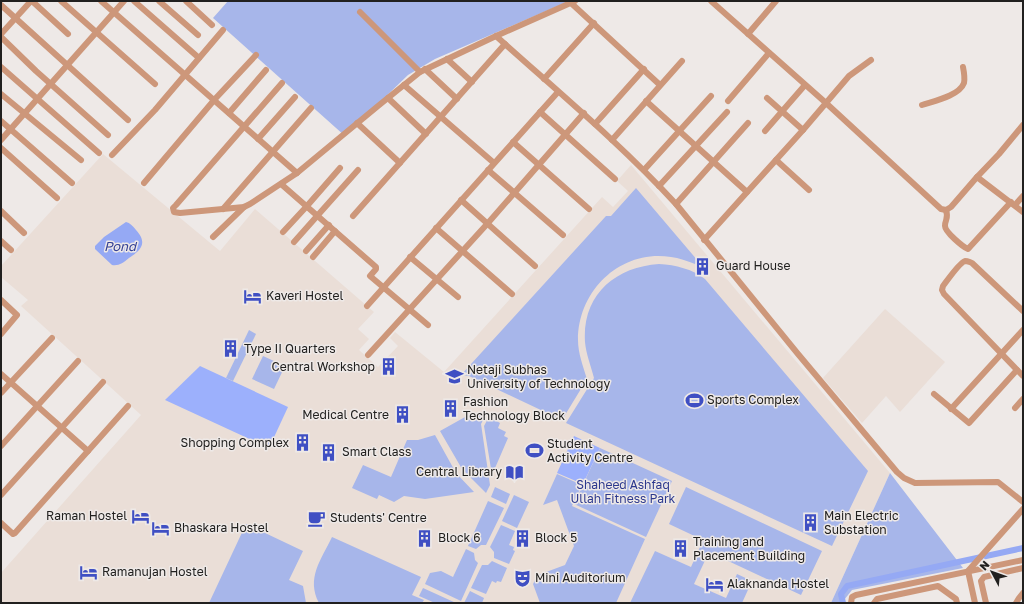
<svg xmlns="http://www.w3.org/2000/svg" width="1024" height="604" font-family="'Golos Text',sans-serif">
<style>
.built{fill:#eaded7}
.green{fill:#a7b6ea}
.forest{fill:#9cb0fc}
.water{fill:#95a9f4}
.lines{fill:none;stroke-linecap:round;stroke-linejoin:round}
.canal{stroke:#95a9f4;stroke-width:6}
.street{stroke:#cd977a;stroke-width:6}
.labels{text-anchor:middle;stroke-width:3;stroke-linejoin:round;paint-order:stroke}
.poi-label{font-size:12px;fill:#21201f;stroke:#eee9e7;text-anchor:start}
.park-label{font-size:12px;fill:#2d398e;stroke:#eee9e7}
.water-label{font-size:13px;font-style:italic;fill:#334096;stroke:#eee9e7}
</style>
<rect width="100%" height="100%" fill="#eee9e7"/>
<g class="built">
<path d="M103,154L220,251L255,209L374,312L358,329L369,339L359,350L378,367L398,346L390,338L395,332L444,372L602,197L613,207L628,191L617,181L631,165L890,473L831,603H1V573L141,415L21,306L28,300L1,277V266Z"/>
<path d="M885,309L945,362L900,412L886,396L862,423L823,378Z"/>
</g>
<g class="green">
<path d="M228,1H569L435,59L408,75L345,136L213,18Z"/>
<path d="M636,188L698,261L695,264C687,261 679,258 671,257C621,249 578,290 578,340C578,353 583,366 587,379L562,420L469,376L461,375L606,216H611Z"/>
<path d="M659,264C676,265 692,269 705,279L868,471L832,546L566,423L594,378C591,366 586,354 585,342C582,295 615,267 659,264Z"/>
<path d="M249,330L256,334L233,381L226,378Z"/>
<path d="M263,356L285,366L274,389L252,379Z"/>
<path d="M474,412L484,418L481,424L490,485L486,493L462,469L440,431Z"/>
<path d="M489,417L500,423L498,428L506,432L504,436L508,438L492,475L484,426Z"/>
<path d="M435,435L456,473L474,492L425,499L404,496L394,502L379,495L377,499L352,488L363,465L391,477L407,440H418Z"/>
<path d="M600,448L672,481L646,537L574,504Z"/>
<path d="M890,473L963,568L852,590L844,600L845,603H831Z"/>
<path d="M557,474L582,485L572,506L645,539L616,603H540L533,584L538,575L565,565L574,546L557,500L543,505Z"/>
<path d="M495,487L510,494L506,504L491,497Z"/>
<path d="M686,487L822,551L801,595L709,552L694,584L726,598L737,574L752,581L742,603H630L655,551L691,567L703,540L669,524Z"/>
<path d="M514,495L529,502L517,528L502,521Z"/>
<path d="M488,501L504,508L486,545H481L476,549L468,546Z"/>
<path d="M246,524L303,551L289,580L303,586L306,603H209Z"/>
<path d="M501,525L515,531L509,545L514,547L513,550L515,551L509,564L494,558V552L490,547Z"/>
<path d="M332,537L421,577L412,595L424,600L422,603H319C306,578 321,560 332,537Z"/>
<path d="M466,549L474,553L475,560L478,563L461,601L425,584L430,573L441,571L453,577Z"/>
<path d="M492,561L507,568L501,582L497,581L496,583L492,581L486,594L471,588L482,565H488Z"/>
<path d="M423,588L456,603H435L419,596Z"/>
<path d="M470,591L484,598L482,603H464Z"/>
</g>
<g class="forest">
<path d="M200,366L288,407L269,448L165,400Z"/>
<path d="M574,436L600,448L583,484L557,473Z"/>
</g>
<path class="water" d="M126,222C130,223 133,226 136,230C148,243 141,250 129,258C123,263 119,266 112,265L95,249V246L104,237Z"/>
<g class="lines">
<path class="canal" d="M843,603L841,594L847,586L1023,548"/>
<g class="street">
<path d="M32,1L68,34"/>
<path d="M61,1L155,84"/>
<path d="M101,1L297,173"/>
<path d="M134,1L199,58"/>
<path d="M159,1L198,35"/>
<path d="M186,1L212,25"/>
<path d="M711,1L826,103L941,209L946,210"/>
<path d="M571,3L660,85"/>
<path d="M1,5L128,120"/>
<path d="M360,12L420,72"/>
<path d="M1,34L31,1"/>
<path d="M748,34L776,1"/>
<path d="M496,36C557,91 620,143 676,204L798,354L897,472L904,478L915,483L998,482L1023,502"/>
<path d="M1,37L36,71L108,135"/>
<path d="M447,59L472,82"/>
<path d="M1,67L99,153"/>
<path d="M425,69L457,99"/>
<path d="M544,79L594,23"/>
<path d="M282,83L176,205L173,208L174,212L180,213L244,207L250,204L297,173L378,106L420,72L496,36L575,1"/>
<path d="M404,85L494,163"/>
<path d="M1,94L81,160"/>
<path d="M388,98L426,134"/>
<path d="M767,98L803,130"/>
<path d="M646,101L747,192"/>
<path d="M728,101L769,53"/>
<path d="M922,105C934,101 959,96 964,83C965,78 964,72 963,67"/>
<path d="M540,112L615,179"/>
<path d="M229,113L266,70"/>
<path d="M1,121L72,183"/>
<path d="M357,123L400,163"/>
<path d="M595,124L644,69"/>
<path d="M765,131L805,85"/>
<path d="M258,139L295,97"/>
<path d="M1,140L124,1"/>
<path d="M612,140L682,61"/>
<path d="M513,142L589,209"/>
<path d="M1,148L57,198"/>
<path d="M112,155L155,110L223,30"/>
<path d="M776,160L809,190"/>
<path d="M488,170L563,235"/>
<path d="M644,170L711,96"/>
<path d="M977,177L1023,212"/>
<path d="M144,183L215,99L256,55"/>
<path d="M281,184L376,267V269L370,276L428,325"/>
<path d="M659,186L727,112"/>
<path d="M461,200L535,266"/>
<path d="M676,204L748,123"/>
<path d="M1015,205L1023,196"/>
<path d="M223,209L311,108"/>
<path d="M946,210L951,207L977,177L999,154L1023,125"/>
<path d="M946,210C949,219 945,219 945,226C945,232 963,247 968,249L1011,202"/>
<path d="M1,211L24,233"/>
<path d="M353,216L505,44"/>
<path d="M436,228L512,294"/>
<path d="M283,232L307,206L340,168"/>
<path d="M213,237L244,207"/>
<path d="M704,240L803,130L849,76L871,60"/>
<path d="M1,241L11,250"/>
<path d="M294,242L358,170"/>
<path d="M306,251L329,225"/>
<path d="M313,257L335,231"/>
<path d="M410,257L458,297"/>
<path d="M1,300L17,315L1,334"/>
<path d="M367,306L558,92"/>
<path d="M1023,311L972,263C969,262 968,261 965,261C959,263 947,281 943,286L942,290L944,294L1023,376"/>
<path d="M368,355L488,223L584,113"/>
<path d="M1,374L88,451"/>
<path d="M1,393L52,338"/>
<path d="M934,394L969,423L1017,370"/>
<path d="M1015,408L1023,399"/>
<path d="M951,409L1023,330"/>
<path d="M1,446L78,361"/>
<path d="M1,495L103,382"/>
<path d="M1,523L13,534L15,533L128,406"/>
<path d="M851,603L852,597L856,595L1023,560"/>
<path d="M874,603L877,599L938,586L956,599L957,603"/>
<path d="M975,603L968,571L1023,509"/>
<path d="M986,603L981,581L984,577L1023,568"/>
<path d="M1016,603L1019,598L1023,593"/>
</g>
</g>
<defs>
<symbol id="building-bare" viewBox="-9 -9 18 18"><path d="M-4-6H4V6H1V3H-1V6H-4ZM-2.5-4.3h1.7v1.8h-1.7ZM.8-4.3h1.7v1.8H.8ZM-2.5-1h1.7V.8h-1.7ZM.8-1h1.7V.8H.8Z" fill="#3f4fc3" stroke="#eee9e7" stroke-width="2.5" paint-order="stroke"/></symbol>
<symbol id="hotel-bare" viewBox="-9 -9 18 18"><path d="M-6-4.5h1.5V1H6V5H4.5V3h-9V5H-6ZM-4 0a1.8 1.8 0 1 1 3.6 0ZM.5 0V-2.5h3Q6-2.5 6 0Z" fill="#3f4fc3" stroke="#eee9e7" stroke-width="2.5" paint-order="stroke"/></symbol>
<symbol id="university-bare" viewBox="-9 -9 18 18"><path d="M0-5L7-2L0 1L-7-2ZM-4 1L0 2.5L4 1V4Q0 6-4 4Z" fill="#3f4fc3" stroke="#eee9e7" stroke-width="2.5" paint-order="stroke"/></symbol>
<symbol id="stadium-bare" viewBox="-9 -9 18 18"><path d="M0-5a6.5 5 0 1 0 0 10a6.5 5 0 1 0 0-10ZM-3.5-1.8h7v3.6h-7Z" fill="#3f4fc3" stroke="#eee9e7" stroke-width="2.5" paint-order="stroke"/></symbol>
<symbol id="library-bare" viewBox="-9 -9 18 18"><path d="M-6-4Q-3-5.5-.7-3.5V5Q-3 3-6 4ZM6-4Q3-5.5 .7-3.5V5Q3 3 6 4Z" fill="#3f4fc3" stroke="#eee9e7" stroke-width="2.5" paint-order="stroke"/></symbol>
<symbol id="cafe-bare" viewBox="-9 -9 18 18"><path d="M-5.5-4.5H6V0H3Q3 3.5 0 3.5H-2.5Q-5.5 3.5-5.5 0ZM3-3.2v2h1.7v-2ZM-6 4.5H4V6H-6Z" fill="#3f4fc3" stroke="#eee9e7" stroke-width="2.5" paint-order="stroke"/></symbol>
<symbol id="theatre-bare" viewBox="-9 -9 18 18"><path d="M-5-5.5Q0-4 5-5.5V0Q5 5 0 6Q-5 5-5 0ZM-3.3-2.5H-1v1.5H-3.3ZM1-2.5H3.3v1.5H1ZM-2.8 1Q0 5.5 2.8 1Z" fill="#3f4fc3" stroke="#eee9e7" stroke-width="2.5" paint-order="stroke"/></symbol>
</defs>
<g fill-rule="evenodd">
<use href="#building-bare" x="690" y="254" width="25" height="25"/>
<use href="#hotel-bare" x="240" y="284" width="25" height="25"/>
<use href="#building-bare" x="218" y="336" width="25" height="25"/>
<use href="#building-bare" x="376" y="354" width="25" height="25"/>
<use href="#university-bare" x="442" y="364" width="25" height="25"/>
<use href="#stadium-bare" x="682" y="388" width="25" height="25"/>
<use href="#building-bare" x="438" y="396" width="25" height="25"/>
<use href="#building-bare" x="390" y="402" width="25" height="25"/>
<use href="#building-bare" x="290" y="430" width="25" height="25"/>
<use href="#stadium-bare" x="522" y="438" width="25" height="25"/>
<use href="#building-bare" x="316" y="440" width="25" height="25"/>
<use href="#library-bare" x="502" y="460" width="25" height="25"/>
<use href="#hotel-bare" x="128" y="504" width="25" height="25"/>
<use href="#cafe-bare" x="304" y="506" width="25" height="25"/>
<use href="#building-bare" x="798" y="510" width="25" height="25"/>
<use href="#hotel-bare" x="148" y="516" width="25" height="25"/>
<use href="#building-bare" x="412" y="526" width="25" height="25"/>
<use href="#building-bare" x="510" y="526" width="25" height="25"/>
<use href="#building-bare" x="668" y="536" width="25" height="25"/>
<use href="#hotel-bare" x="76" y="560" width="25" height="25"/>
<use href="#theatre-bare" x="510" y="566" width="25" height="25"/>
<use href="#hotel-bare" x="702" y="572" width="25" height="25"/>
</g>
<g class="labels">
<g class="poi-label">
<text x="716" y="270">Guard House</text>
<text x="266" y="300">Kaveri Hostel</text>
<text x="244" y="353">Type II Quarters</text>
<text x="375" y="371" text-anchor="end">Central Workshop</text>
<text x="467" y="374">Netaji Subhas<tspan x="467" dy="14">University of Technology</tspan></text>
<text x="707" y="404">Sports Complex</text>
<text x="463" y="406">Fashion<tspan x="463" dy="14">Technology Block</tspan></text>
<text x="389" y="419" text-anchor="end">Medical Centre</text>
<text x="289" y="447" text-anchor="end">Shopping Complex</text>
<text x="547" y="448">Student<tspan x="547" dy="14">Activity Centre</tspan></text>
<text x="342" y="456">Smart Class</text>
<text x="502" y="476" text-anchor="end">Central Library</text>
<text x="127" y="520" text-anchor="end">Raman Hostel</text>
<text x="824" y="520">Main Electric<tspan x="824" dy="14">Substation</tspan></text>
<text x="330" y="522">Students' Centre</text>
<text x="174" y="532">Bhaskara Hostel</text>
<text x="438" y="542">Block 6</text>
<text x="535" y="542">Block 5</text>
<text x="693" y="546">Training and<tspan x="693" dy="14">Placement Building</tspan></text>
<text x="102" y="576">Ramanujan Hostel</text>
<text x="535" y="582">Mini Auditorium</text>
<text x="727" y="588">Alaknanda Hostel</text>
</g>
<g class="park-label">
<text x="623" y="489">Shaheed Ashfaq<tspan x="623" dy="14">Ullah Fitness Park</tspan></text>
</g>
<g class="water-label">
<text x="120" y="251">Pond</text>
</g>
</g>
<rect width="1024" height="604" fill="none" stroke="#21201f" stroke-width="4"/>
<g transform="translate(992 572) rotate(311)" stroke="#eee9e7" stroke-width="3" paint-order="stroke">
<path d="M0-3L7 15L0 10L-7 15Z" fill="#21201f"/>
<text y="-6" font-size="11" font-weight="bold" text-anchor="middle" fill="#21201f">N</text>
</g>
</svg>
